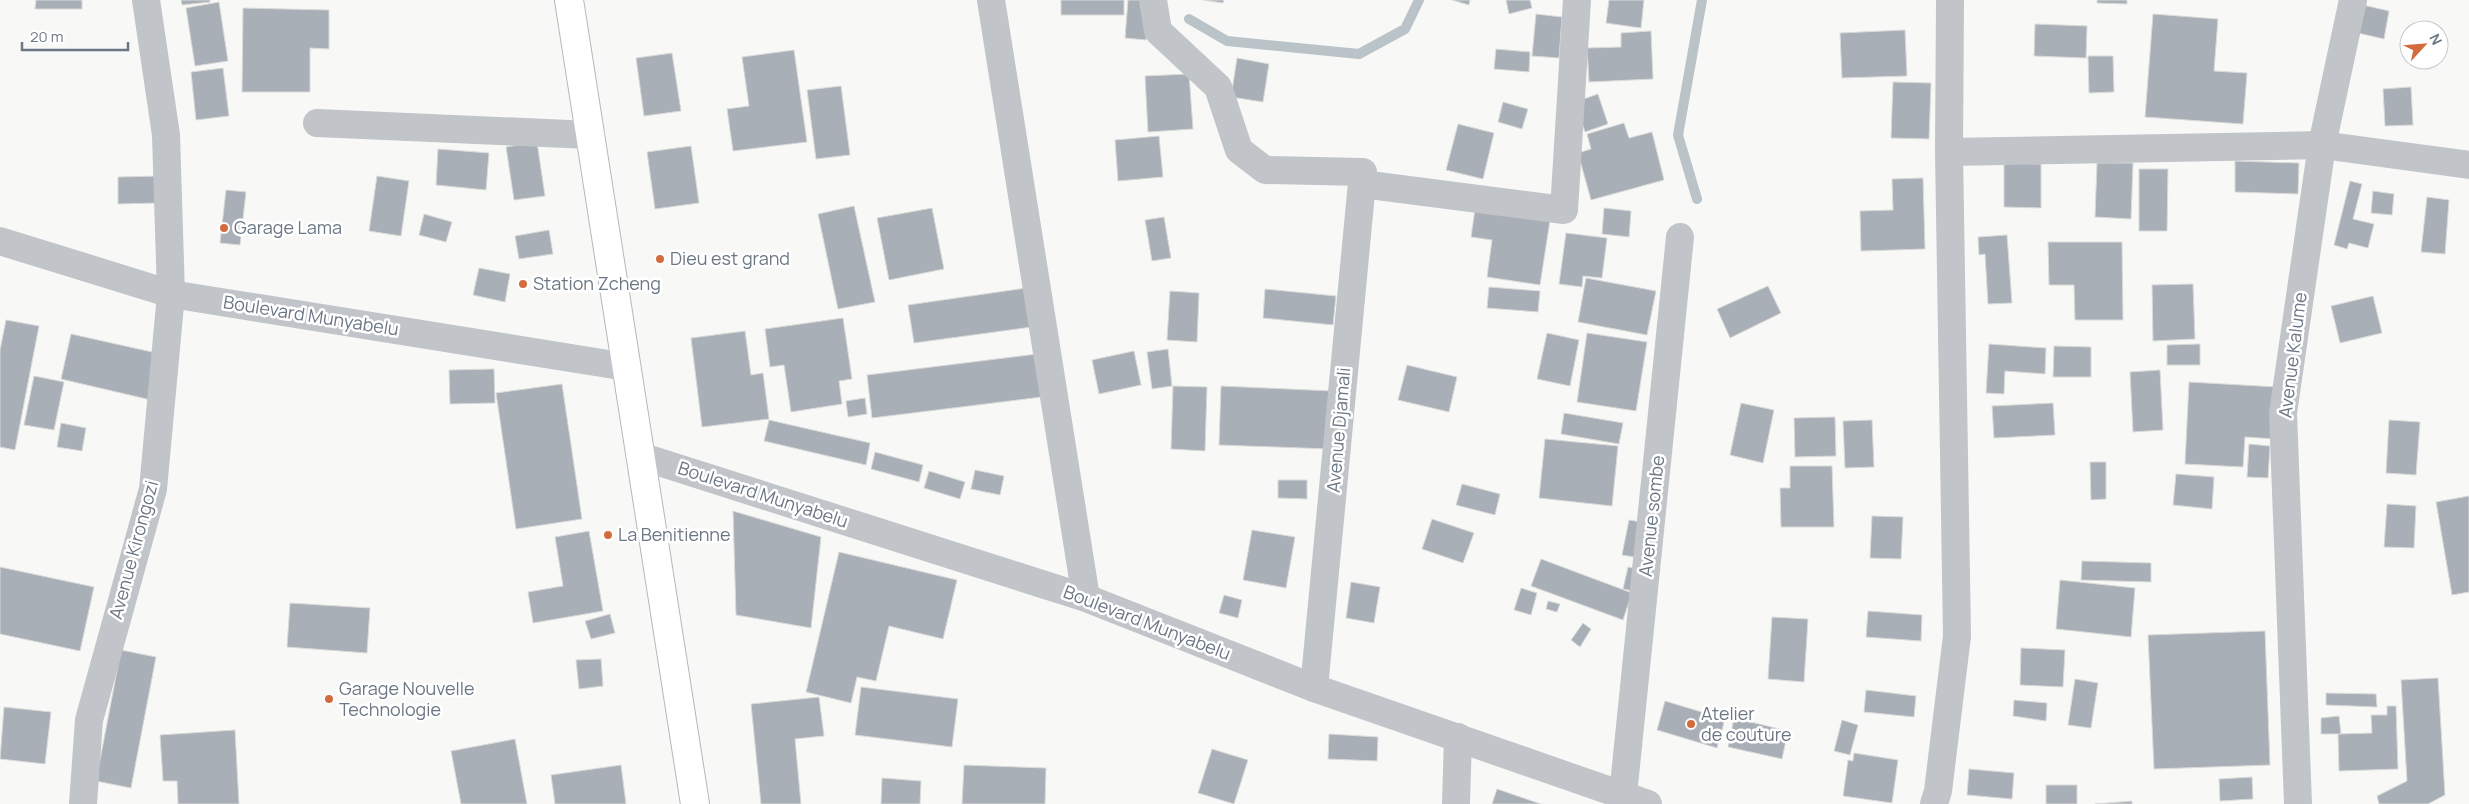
<svg xmlns="http://www.w3.org/2000/svg" width="2469" height="804" font-family="Manrope,sans-serif">
<style>
.lines{fill:none;stroke-linecap:round;stroke-linejoin:round}
.stream{stroke:#bac3c8;stroke-width:10}
.building{fill:#a9afb6;stroke:#dadad9}
.highway-casing{stroke:#b4b7bb;stroke-width:30}
.minor{stroke:#c1c4c8;stroke-width:28}
.highway{stroke:#fff;stroke-width:28}
.poi-dot{fill:#d36b3c;stroke:#fff;stroke-width:2}
.labels{text-anchor:middle;stroke-width:5;stroke-linejoin:round;paint-order:stroke}
.poi-label{font-size:18px;fill:#6b7785;stroke:#fff;text-anchor:start}
.street-label{font-size:18px;fill:#6b7785;stroke:#fff}
</style>
<rect width="100%" height="100%" fill="#f8f9f7"/>
<g class="lines">
<g class="stream">
<path d="M1189,19L1227,41L1359,54L1405,29L1419,0"/>
<path d="M1697,199L1678,135L1702,0"/>
</g>
</g>
<g class="building">
<path d="M36,0H82V9H35Z"/>
<path d="M181,0H210V2L182,5Z"/>
<rect x="1061" y="0" width="63" height="15"/>
<path d="M1128,0H1149L1146,40L1125,38Z"/>
<path d="M1203,0H1224L1223,3Z"/>
<path d="M1452,0H1470L1469,5Z"/>
<path d="M1506,0H1530L1532,8L1509,14Z"/>
<path d="M1609,0H1644L1641,28L1606,23Z"/>
<path d="M2097,0H2127V4L2097,3Z"/>
<path d="M219,2L228,61L195,66L186,8Z"/>
<path d="M2363,5L2389,11L2384,39L2358,33Z"/>
<path d="M243,8L329,10V49L310,48V92H242Z"/>
<path d="M1536,14L1562,17L1559,58L1532,56Z"/>
<path d="M2153,14L2218,19L2214,71L2247,73L2243,124L2145,117Z"/>
<path d="M2035,24L2087,26L2086,58L2034,56Z"/>
<path d="M1905,30L1907,76L1842,78L1840,33Z"/>
<path d="M1651,31L1653,79L1589,82L1587,48L1621,47V33Z"/>
<path d="M1496,49L1530,52L1529,72L1494,69Z"/>
<path d="M794,50L807,142L733,151L727,109L749,106L742,57Z"/>
<path d="M672,53L681,111L644,116L636,58Z"/>
<path d="M2088,56H2113L2114,92L2089,93Z"/>
<path d="M1237,58L1269,64L1263,102L1231,97Z"/>
<path d="M223,68L229,116L196,120L191,72Z"/>
<path d="M1189,74L1193,129L1148,132L1145,76Z"/>
<path d="M1893,82L1931,83L1929,139L1891,138Z"/>
<path d="M841,86L850,155L816,159L807,90Z"/>
<path d="M2411,87L2413,125L2385,126L2383,89Z"/>
<path d="M1598,94L1608,124L1585,132L1575,102Z"/>
<path d="M1503,102L1528,109L1522,129L1498,122Z"/>
<path d="M1624,123L1629,138L1652,132L1664,180L1591,200L1578,153L1591,149L1587,134Z"/>
<path d="M1458,124L1494,133L1483,179L1446,170Z"/>
<path d="M1159,136L1163,177L1118,181L1115,140Z"/>
<path d="M537,142L545,196L514,200L506,147Z"/>
<path d="M691,146L699,203L655,209L647,152Z"/>
<path d="M438,149L489,153L486,190L436,185Z"/>
<path d="M2235,161L2299,163L2298,194L2235,192Z"/>
<path d="M2004,163L2041,164V208L2004,207Z"/>
<path d="M2097,163H2133L2131,219L2095,217Z"/>
<path d="M2139,169H2168L2167,231H2139Z"/>
<path d="M159,176V203L118,204V177Z"/>
<path d="M377,176L409,181L401,236L369,231Z"/>
<path d="M1923,178L1925,249L1861,251L1860,211L1893,210L1892,179Z"/>
<path d="M2350,181L2362,184L2353,219L2374,224L2368,248L2349,243L2347,249L2334,245Z"/>
<path d="M226,190L246,192L240,245L220,243Z"/>
<path d="M2373,191L2394,194L2392,215L2371,213Z"/>
<path d="M2427,197L2449,200L2445,254L2421,252Z"/>
<path d="M1476,202L1551,214L1540,285L1487,277L1492,240L1471,237Z"/>
<path d="M854,206L875,302L838,309L818,214Z"/>
<path d="M932,208L944,269L889,280L877,218Z"/>
<path d="M1604,208L1631,211L1629,237L1602,234Z"/>
<path d="M424,214L452,222L446,242L419,235Z"/>
<path d="M1164,217L1171,258L1152,261L1145,220Z"/>
<path d="M549,230L553,254L519,259L515,236Z"/>
<path d="M1566,233L1607,238L1602,278L1583,276L1582,287L1559,284Z"/>
<path d="M2007,235L2012,303L1988,304L1985,254L1979,255L1978,237Z"/>
<path d="M2048,242H2122L2123,320H2075L2074,285H2049Z"/>
<path d="M479,268L510,274L505,302L473,295Z"/>
<path d="M1586,278L1656,291L1647,335L1578,322Z"/>
<path d="M2193,284L2195,339L2153,341L2152,285Z"/>
<path d="M1768,286L1781,313L1730,338L1717,309Z"/>
<path d="M1489,287L1540,291L1538,312L1487,308Z"/>
<path d="M1026,288L1032,327L914,343L908,305Z"/>
<path d="M1265,289L1336,296L1333,325L1263,318Z"/>
<path d="M1170,291L1199,293L1197,342L1167,340Z"/>
<path d="M2373,296L2382,333L2340,343L2331,306Z"/>
<path d="M843,318L852,379L839,381L842,404L791,412L784,365L770,367L765,329Z"/>
<path d="M6,320L39,326L15,450L0,447V350Z"/>
<path d="M745,331L751,375L763,373L769,419L702,427L691,338Z"/>
<path d="M1547,333L1579,340L1570,386L1537,379Z"/>
<path d="M1587,333L1647,342L1636,411L1577,402Z"/>
<path d="M71,334L161,354L151,400L61,379Z"/>
<path d="M1989,344L2046,348L2045,374L2005,371L2004,394L1986,393Z"/>
<path d="M2200,344V365H2167V345Z"/>
<path d="M2054,346L2091,347V377H2053Z"/>
<path d="M1168,349L1172,386L1152,389L1147,352Z"/>
<path d="M1134,351L1141,385L1099,394L1092,360Z"/>
<path d="M1037,354L1042,397L872,418L867,375Z"/>
<path d="M1407,365L1457,377L1449,412L1398,400Z"/>
<path d="M494,369L495,403L450,404L449,370Z"/>
<path d="M2160,370L2163,430L2133,432L2130,372Z"/>
<path d="M34,376L64,382L54,430L24,425Z"/>
<path d="M2189,382L2277,387L2275,439L2245,437L2243,467L2185,464Z"/>
<path d="M562,384L582,519L516,529L496,393Z"/>
<path d="M1173,386L1207,387L1205,451L1171,449Z"/>
<path d="M1221,386L1333,391L1330,449L1219,445Z"/>
<path d="M865,398L867,414L848,417L846,401Z"/>
<path d="M1741,403L1774,410L1763,463L1730,455Z"/>
<path d="M2053,403L2055,435L1994,438L1992,406Z"/>
<path d="M1564,413L1623,423L1619,444L1561,434Z"/>
<path d="M1835,417L1836,456L1795,457L1794,418Z"/>
<path d="M769,420L870,443L866,465L764,441Z"/>
<path d="M1872,420L1874,467L1845,468L1843,421Z"/>
<path d="M2389,420L2420,422L2416,475L2386,473Z"/>
<path d="M61,423L86,428L82,451L57,447Z"/>
<path d="M1545,439L1618,446L1612,506L1539,498Z"/>
<path d="M2249,444L2270,446L2268,478L2247,477Z"/>
<path d="M875,452L923,465L919,482L871,469Z"/>
<path d="M2090,462H2106V499L2091,500Z"/>
<path d="M1790,466H1832L1834,527H1781L1780,488H1790Z"/>
<path d="M975,470L1004,476L1000,495L971,489Z"/>
<path d="M929,471L965,482L960,499L924,488Z"/>
<path d="M2176,474L2214,477L2212,509L2173,505Z"/>
<path d="M1278,480H1307V499L1278,498Z"/>
<path d="M1462,484L1500,494L1495,515L1456,505Z"/>
<path d="M2469,496V592L2452,595L2436,502Z"/>
<path d="M2387,504L2416,506L2414,548L2384,547Z"/>
<path d="M733,511L821,537L811,628L736,615Z"/>
<path d="M1872,516L1903,517L1901,559L1870,558Z"/>
<path d="M1432,519L1474,533L1463,563L1422,549Z"/>
<path d="M1629,520L1658,525L1652,560L1622,555Z"/>
<path d="M1252,530L1295,537L1286,588L1243,580Z"/>
<path d="M589,531L603,611L533,623L528,592L563,586L555,537Z"/>
<path d="M839,552L957,580L943,639L889,626L876,681L857,677L851,703L806,692Z"/>
<path d="M1541,559L1632,593L1623,620L1531,586Z"/>
<path d="M2082,561L2151,563V582L2081,580Z"/>
<path d="M0,567L94,587L80,651L0,634Z"/>
<path d="M1628,567L1651,572L1648,594L1623,589Z"/>
<path d="M2060,580L2135,588L2131,637L2056,629Z"/>
<path d="M1351,582L1380,587L1374,623L1346,618Z"/>
<path d="M1521,588L1537,593L1531,615L1514,610Z"/>
<path d="M1224,595L1242,600L1238,618L1219,613Z"/>
<path d="M1548,601L1560,604L1557,612L1546,609Z"/>
<path d="M290,603L370,608L367,653L287,647Z"/>
<path d="M1868,611L1922,615L1921,641L1866,637Z"/>
<path d="M610,614L615,633L591,639L585,621Z"/>
<path d="M1772,617L1808,619L1804,682L1768,679Z"/>
<path d="M1583,623L1591,629L1580,647L1571,640Z"/>
<path d="M2265,631L2270,765L2154,769L2148,635Z"/>
<path d="M2021,648L2065,650L2063,687L2020,685Z"/>
<path d="M121,650L156,657L131,788L96,781Z"/>
<path d="M601,659L603,686L579,689L576,660Z"/>
<path d="M2438,678L2445,795L2428,804H2379L2377,796L2407,781L2401,680Z"/>
<path d="M2075,679L2098,683L2091,728L2068,725Z"/>
<path d="M861,687L958,699L952,747L855,735Z"/>
<path d="M1866,690L1916,696L1914,717L1864,712Z"/>
<path d="M2326,693L2376,694L2377,707L2326,705Z"/>
<path d="M819,697L824,736L795,739L801,804H761L751,704Z"/>
<path d="M2014,700L2047,703L2046,721L2013,716Z"/>
<path d="M1665,701L1725,719L1717,748L1657,730Z"/>
<path d="M2387,706H2396L2398,769L2339,771L2338,734L2372,733L2371,715H2387Z"/>
<path d="M4,707L51,712L45,764L0,759Z"/>
<path d="M2339,716L2341,734H2321V718Z"/>
<path d="M1734,718L1788,731L1782,759L1728,747Z"/>
<path d="M1842,720L1858,725L1850,755L1834,751Z"/>
<path d="M235,730L239,804H178L177,781H163L160,735Z"/>
<path d="M1329,734L1378,737L1377,761L1328,759Z"/>
<path d="M515,739L527,804H461L451,751Z"/>
<path d="M1212,749L1248,760L1234,804L1198,793Z"/>
<path d="M1854,753L1898,760L1892,803L1843,796L1848,760L1853,761Z"/>
<path d="M621,765L626,804H555L551,775Z"/>
<path d="M964,765L1046,768L1045,804H962Z"/>
<path d="M1969,769L2014,773L2012,799L1967,795Z"/>
<path d="M2252,777L2253,799L2220,801L2219,779Z"/>
<path d="M882,778L921,781L920,804H881Z"/>
<rect x="2046" y="785" width="31" height="19"/>
<path d="M1497,789L1541,804H1492Z"/>
<path d="M2132,801V804H2095Z"/>
</g>
<g class="lines">
<defs>
<path id="highway" d="M569,0L695,804"/>
</defs>
<use href="#highway" class="highway-casing"/>
<g class="minor">
<path d="M991,0L1086,598"/>
<path d="M1153,0L1158,31L1218,87L1239,150L1265,170L1363,172L1314,688"/>
<path d="M317,123L591,135"/>
<path d="M1949,152L2322,145L2469,165"/>
<path d="M1362,184L1564,210L1577,0"/>
<path d="M0,241L171,294L627,367"/>
<path d="M640,456L1086,598L1314,688L1648,804"/>
<path d="M1623,795L1680,237"/>
<path d="M83,804L89,720L153,489L171,294L166,135L146,0"/>
<path d="M1456,804L1458,737"/>
<path d="M1934,804L1938,791L1957,636L1949,152L1950,0"/>
<path d="M2298,804L2283,413L2322,145L2353,0"/>
</g>
<use href="#highway" class="highway"/>
</g>
<g class="poi-dot">
<circle cx="224" cy="228" r="5"/>
<circle cx="660" cy="259" r="5"/>
<circle cx="523" cy="284" r="5"/>
<circle cx="608" cy="535" r="5"/>
<circle cx="329" cy="699" r="5"/>
<circle cx="1691" cy="724" r="5"/>
</g>
<g class="labels">
<g class="poi-label">
<text x="234" y="234">Garage Lama</text>
<text x="670" y="265">Dieu est grand</text>
<text x="533" y="290">Station Zcheng</text>
<text x="618" y="541">La Benitienne</text>
<text x="339" y="695">Garage Nouvelle<tspan x="339" dy="21">Technologie</tspan></text>
<text x="1701" y="720">Atelier<tspan x="1701" dy="21">de couture</tspan></text>
</g>
<g class="street-label">
<text transform="translate(311 316) rotate(9)" y="6">Boulevard Munyabelu</text>
<text transform="translate(2293 355) rotate(-83)" y="6">Avenue Kalume</text>
<text transform="translate(1339 430) rotate(-85)" y="6">Avenue Djamali</text>
<text transform="translate(763 495) rotate(18)" y="6">Boulevard Munyabelu</text>
<text transform="translate(1652 516) rotate(-84)" y="6">Avenue sombe</text>
<text transform="translate(134 550) rotate(-75)" y="6">Avenue Kirongozi</text>
<text transform="translate(1147 623) rotate(21)" y="6">Boulevard Munyabelu</text>
</g>
</g>
<g transform="translate(2424 45) rotate(64)"><circle r="24" fill="#ffffff" stroke="#c4c9ce"/>
<path d="M0-4L9 19L0 12L-9 19Z" fill="#d36b3c"/>
<text y="-8" font-size="14" font-weight="bold" text-anchor="middle" fill="#6b7785">N</text>
</g>
<path d="M22 42v8h106v-8" fill="none" stroke="#6b7785" stroke-width="2.5"/>
<text x="30" y="42" font-size="15" fill="#6b7785" stroke="#ffffff" stroke-width="4" paint-order="stroke">20 m</text>
</svg>
